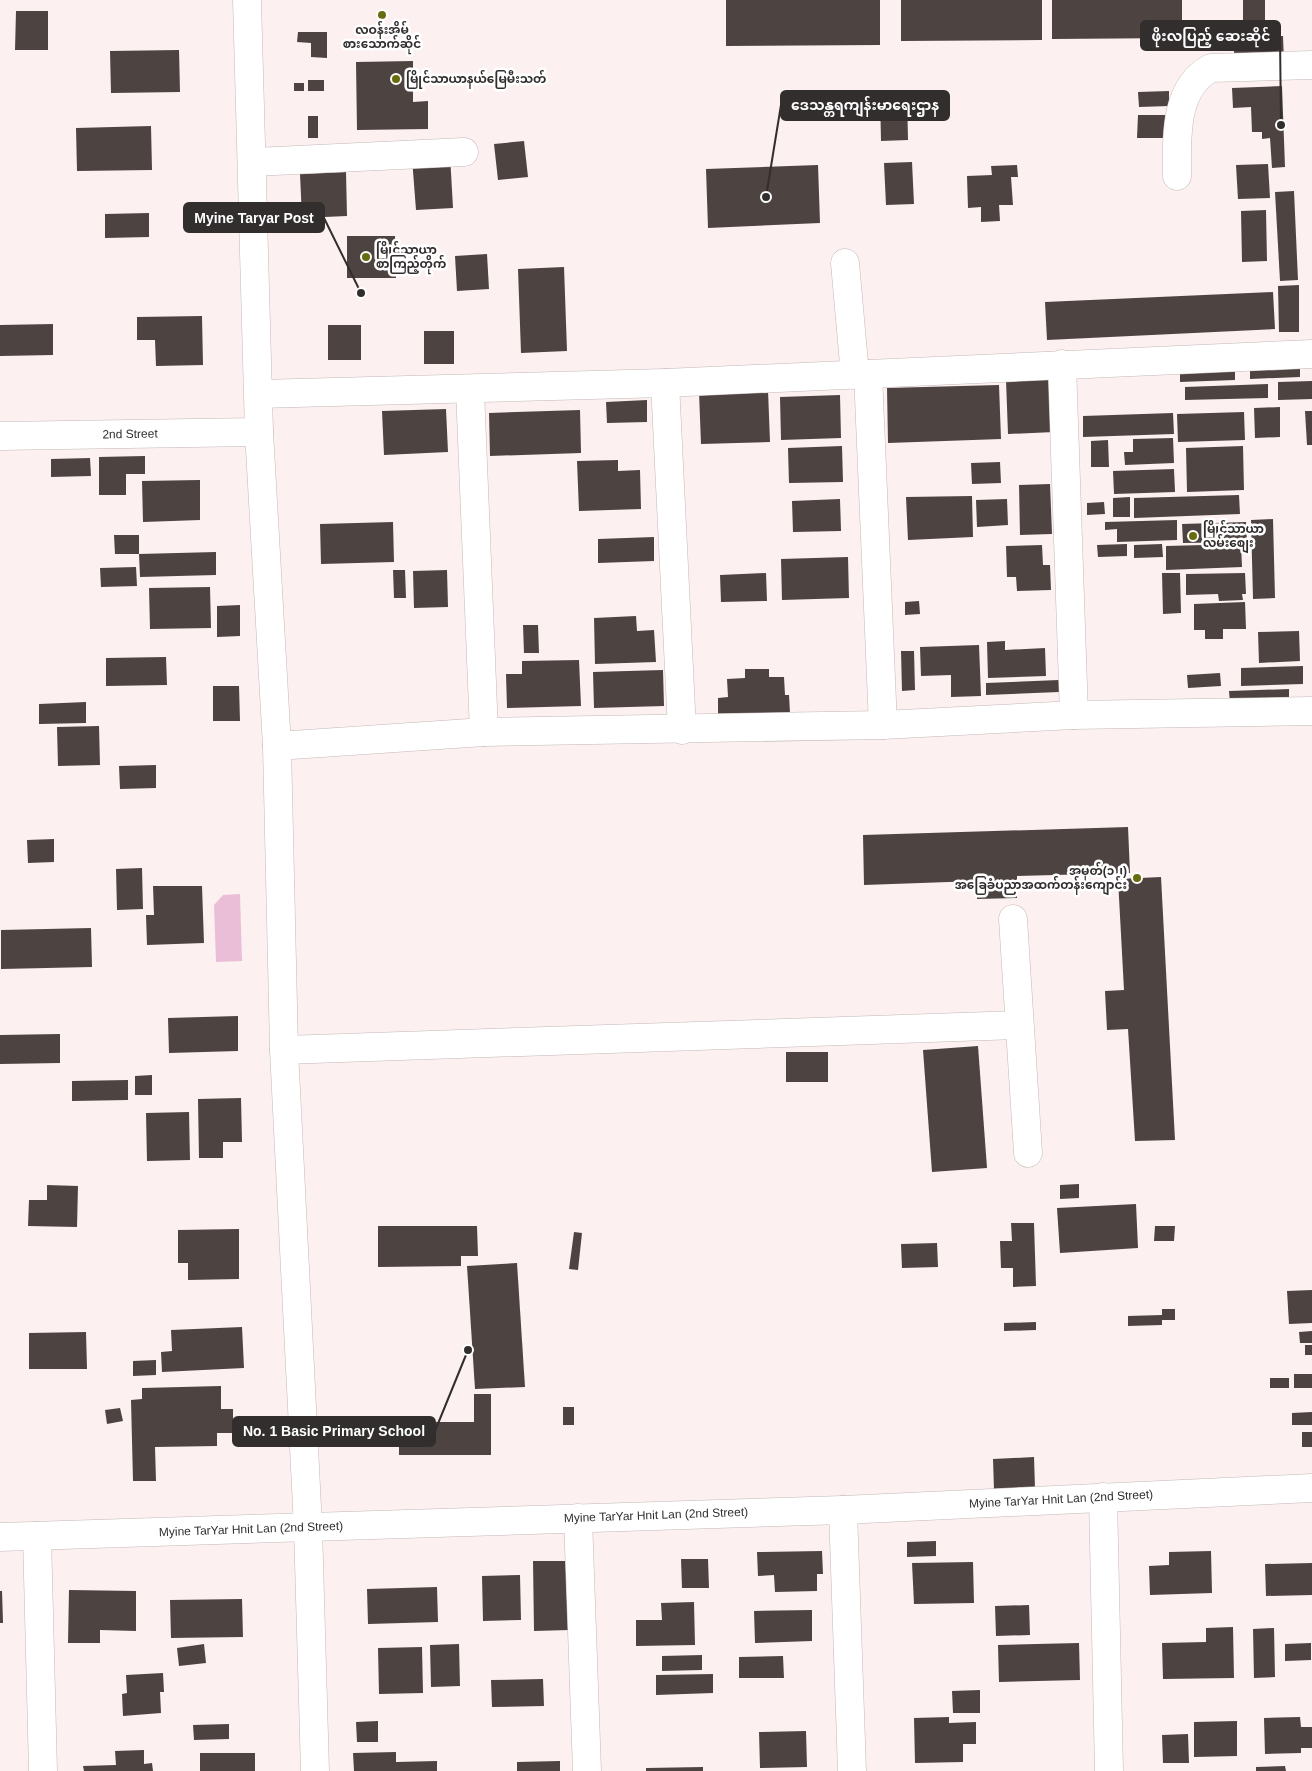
<svg xmlns="http://www.w3.org/2000/svg" width="1312" height="1771" font-family="Arial,'Noto Sans Myanmar',sans-serif">
<style>
.water{fill:#ebbed8}
.building{fill:#4d4442}
.lines{fill:none;stroke-linecap:round;stroke-linejoin:round}
.minor-casing{stroke:#c3b8b7;stroke-width:29}
.minor{stroke:#fff;stroke-width:28}
.poi-dot{fill:#676c0e;stroke:#fff;stroke-width:2}
.labels{text-anchor:middle;stroke-width:5;stroke-linejoin:round;paint-order:stroke}
.poi-label{font-size:12px;font-weight:bold;fill:#322e2e;stroke:#fff;text-anchor:start}
.street-label{font-size:12px;fill:#322e2e;stroke:#fff}
.leader{fill:none;stroke:#322e2e;stroke-width:2}
.callout-dot{fill:#322e2e;stroke:#fff;stroke-width:2}
.callout{fill:#322e2e;stroke:#322e2e;stroke-width:2}
.callout-label{font-size:14px;text-anchor:middle;font-weight:bold;fill:#fff}
</style>
<rect width="100%" height="100%" fill="#fcf0f0"/>
<path class="water" d="M240,894L242,961L216,962L214,905L223,895Z"/>
<g class="building">
<path d="M726,0H880V45L726,46Z"/>
<path d="M901,0H1042V40L901,41Z"/>
<path d="M1052,0H1182V38L1052,39Z"/>
<rect x="1243" y="0" width="22" height="28"/>
<path d="M16,11H48V50H15Z"/>
<path d="M298,32H327V58L311,57V43L297,42Z"/>
<path d="M1283,36L1284,62L1235,64L1233,39Z"/>
<path d="M179,50L180,92L111,93L110,51Z"/>
<path d="M413,61V102L428,101V129L357,130L356,62Z"/>
<rect x="308" y="80" width="16" height="11"/>
<rect x="294" y="83" width="10" height="8"/>
<path d="M1282,86L1285,167L1272,168L1270,138L1262,139V132H1252L1251,107L1233,108L1232,88Z"/>
<path d="M1169,91V106L1139,107L1138,92Z"/>
<path d="M907,94L908,140L881,141L880,95Z"/>
<path d="M1138,115H1165V138H1137Z"/>
<rect x="308" y="116" width="10" height="22"/>
<path d="M151,126L152,170L77,171L76,128Z"/>
<path d="M524,141L528,177L498,180L494,144Z"/>
<path d="M450,155L453,208L416,210L412,158Z"/>
<path d="M912,162L914,204L886,205L884,163Z"/>
<path d="M1268,164L1270,198L1238,199L1236,165Z"/>
<path d="M818,165L820,223L708,228L706,169Z"/>
<path d="M1017,165L1018,177H1011L1013,205H999L1000,221L981,222V207L968,208L967,176L992,175L991,166Z"/>
<path d="M346,172L347,216L302,218L300,174Z"/>
<path d="M1294,191L1298,280L1280,281L1275,192Z"/>
<path d="M1266,210L1267,261L1242,262L1241,211Z"/>
<path d="M149,213V237L105,238V214Z"/>
<path d="M347,236H395L396,278H347Z"/>
<path d="M487,254L489,289L457,291L455,256Z"/>
<path d="M564,267L567,351L521,353L518,269Z"/>
<path d="M1299,285V332H1279L1278,286Z"/>
<path d="M1273,292L1275,329L1047,340L1045,302Z"/>
<path d="M202,316L203,365L156,366L155,340H137V317Z"/>
<path d="M53,324V355L0,356V325Z"/>
<rect x="328" y="325" width="33" height="35"/>
<rect x="424" y="331" width="30" height="33"/>
<path d="M1300,367V377L1250,379V368Z"/>
<path d="M1235,370V380L1180,382V371Z"/>
<path d="M1052,378L1054,432L1008,434L1006,380Z"/>
<path d="M1312,381V399L1278,400V382Z"/>
<path d="M1268,384V398L1185,400V387Z"/>
<path d="M999,385L1001,439L888,443L887,388Z"/>
<path d="M768,390L770,442L701,444L699,392Z"/>
<path d="M840,395L841,438L781,440L780,397Z"/>
<path d="M647,400V422L607,423L606,402Z"/>
<path d="M1280,407V437L1255,438L1254,408Z"/>
<path d="M446,409L448,452L384,455L382,411Z"/>
<path d="M580,410L581,453L490,456L489,413Z"/>
<path d="M1305,411H1312V445H1307Z"/>
<path d="M1244,412L1245,440L1178,442L1177,414Z"/>
<path d="M1173,413L1174,434L1083,437V416Z"/>
<path d="M1173,438L1174,463L1125,465L1124,452H1133V439Z"/>
<path d="M1108,440L1109,467H1091V441Z"/>
<path d="M842,446L843,482L789,483L788,448Z"/>
<path d="M1243,446L1244,490L1187,492L1186,448Z"/>
<path d="M145,456V474H126V495H99V457Z"/>
<path d="M90,458L91,476L51,477V459Z"/>
<path d="M618,460V471L640,470L641,509L579,511L577,461Z"/>
<path d="M1000,462L1001,483L972,484L971,463Z"/>
<path d="M1174,469L1175,492L1114,494L1113,471Z"/>
<path d="M200,480V520L143,522L142,481Z"/>
<path d="M1050,484L1052,534L1020,535L1019,485Z"/>
<path d="M1239,495L1240,514L1134,518V498Z"/>
<path d="M972,496L973,537L908,540L906,497Z"/>
<path d="M1130,497V517H1113V498Z"/>
<path d="M840,499L841,531L793,532L792,501Z"/>
<path d="M1007,499L1008,525L977,527L976,500Z"/>
<path d="M1104,502L1105,514L1087,515V503Z"/>
<path d="M1273,519L1275,598L1253,599L1251,520Z"/>
<path d="M1177,520V540L1117,542V529L1105,530V522Z"/>
<path d="M393,522L394,562L321,564L320,524Z"/>
<path d="M1246,522L1247,542L1183,543L1182,524Z"/>
<path d="M114,535H139V554H115Z"/>
<path d="M654,537V561L598,563V539Z"/>
<path d="M1127,544V556L1098,557L1097,545Z"/>
<path d="M1162,544L1163,557L1134,558V545Z"/>
<path d="M1241,544L1242,567L1166,570V546Z"/>
<path d="M1042,545L1043,565H1050L1051,590L1017,591L1016,577H1007L1006,546Z"/>
<path d="M216,552V575L140,577L139,554Z"/>
<path d="M848,557L849,598L782,600L781,559Z"/>
<path d="M136,567L137,586L101,587L100,568Z"/>
<path d="M393,570H405L406,598H394Z"/>
<path d="M447,570L448,607L414,608L413,571Z"/>
<path d="M766,573L767,601L721,602L720,575Z"/>
<path d="M1162,573H1180L1181,613L1163,614Z"/>
<path d="M1245,573L1246,594H1242L1243,600L1219,601L1218,594L1186,595V574Z"/>
<path d="M210,587L211,628L150,629L149,588Z"/>
<path d="M919,601L920,614L905,615V602Z"/>
<path d="M1245,602L1246,629H1223V639H1205V630H1194V604Z"/>
<path d="M240,605V636L217,637V606Z"/>
<path d="M636,616L637,631L654,630L656,662L595,664L594,618Z"/>
<path d="M523,625H538L539,653H524Z"/>
<path d="M1299,631L1300,661L1259,663L1258,632Z"/>
<path d="M1005,641V650L1045,648L1046,676L988,678L987,642Z"/>
<path d="M979,645L981,696L951,697V675L921,676L920,647Z"/>
<path d="M901,651H914L915,690L902,691Z"/>
<path d="M166,657L167,685L106,686V658Z"/>
<path d="M579,660L581,706L507,708L506,674H522V661Z"/>
<path d="M1303,666V684L1241,686V668Z"/>
<path d="M745,669H769V677H784L785,695H789L790,713L718,715V698L728,697L727,679L745,678Z"/>
<path d="M663,670L664,706L594,708L593,672Z"/>
<path d="M1220,673L1221,686L1188,688L1187,675Z"/>
<path d="M1059,680V692L986,695V683Z"/>
<path d="M213,686H239L240,721H213Z"/>
<path d="M1289,689V701L1230,703L1229,691Z"/>
<path d="M86,702V723L39,724V704Z"/>
<path d="M99,726L100,765L58,766L57,727Z"/>
<path d="M156,765V788L120,789L119,766Z"/>
<path d="M1128,827L1130,873L1017,876V898L977,899V881L864,885L863,835Z"/>
<path d="M54,839V862L28,863L27,840Z"/>
<path d="M142,868L143,909L117,910L116,869Z"/>
<path d="M1161,877L1175,1140L1135,1141L1128,1029L1107,1030L1105,991L1124,990L1118,879Z"/>
<path d="M153,886H202L204,943L147,945L146,915H154Z"/>
<path d="M91,928L92,967L1,969V930Z"/>
<path d="M238,1016V1051L169,1053L168,1018Z"/>
<path d="M60,1034V1063L0,1064V1035Z"/>
<path d="M978,1046L987,1168L932,1172L923,1050Z"/>
<rect x="786" y="1052" width="42" height="30"/>
<path d="M152,1075V1095H135V1076Z"/>
<path d="M128,1080V1100L72,1101V1081Z"/>
<path d="M241,1098L242,1142H223V1158H199L198,1099Z"/>
<path d="M189,1112L190,1160L147,1161L146,1113Z"/>
<path d="M1079,1184V1198L1060,1199V1185Z"/>
<path d="M47,1185L78,1186L77,1227L28,1226L29,1200H47Z"/>
<path d="M1136,1204L1138,1248L1060,1253L1057,1208Z"/>
<path d="M1011,1223H1034L1036,1286L1013,1287V1268H1001L1000,1241H1012Z"/>
<path d="M378,1226H477L478,1256H461V1266L378,1267Z"/>
<path d="M1155,1226H1175L1174,1241H1154Z"/>
<path d="M239,1229V1279L188,1280V1263H178V1230Z"/>
<path d="M574,1232L582,1233L578,1270L569,1269Z"/>
<path d="M937,1243L938,1267L902,1268L901,1244Z"/>
<path d="M517,1263L525,1387L475,1389L467,1266Z"/>
<path d="M1312,1290V1323L1289,1324L1287,1291Z"/>
<path d="M1162,1309H1175V1320H1162V1325L1128,1326V1316L1162,1315Z"/>
<path d="M1036,1322V1330L1004,1331V1323Z"/>
<path d="M242,1327L244,1368L162,1372L161,1352L172,1351L171,1330Z"/>
<path d="M1312,1331V1343H1300L1299,1332Z"/>
<path d="M86,1332L87,1369H29V1333Z"/>
<rect x="1305" y="1345" width="7" height="10"/>
<path d="M156,1360V1375L133,1376V1361Z"/>
<rect x="1294" y="1374" width="18" height="14"/>
<rect x="1270" y="1378" width="19" height="10"/>
<path d="M221,1386V1409H233V1433H217V1446L155,1447L156,1481H133L131,1400L142,1399V1388Z"/>
<path d="M474,1394H491V1455H399V1422H474Z"/>
<rect x="563" y="1407" width="11" height="18"/>
<path d="M120,1408L123,1421L107,1424L105,1410Z"/>
<path d="M1312,1412V1425H1292V1413Z"/>
<rect x="1302" y="1432" width="10" height="15"/>
<path d="M1034,1457L1035,1489L994,1491L993,1459Z"/>
<path d="M936,1541V1556L907,1557V1542Z"/>
<path d="M822,1551L823,1574H817V1591L775,1592L774,1575L758,1576L757,1552Z"/>
<path d="M1211,1551L1212,1593L1150,1595L1149,1566L1169,1565V1552Z"/>
<path d="M681,1559H708L709,1588H682Z"/>
<path d="M533,1561H568L569,1630L534,1631Z"/>
<path d="M973,1562L974,1603L914,1604L912,1563Z"/>
<path d="M1312,1563V1595L1266,1596L1265,1564Z"/>
<path d="M520,1575L521,1620L483,1621L482,1576Z"/>
<path d="M437,1587L438,1622L368,1624L367,1589Z"/>
<path d="M69,1590L136,1591V1631L100,1630V1643H68Z"/>
<path d="M0,1591H2L3,1623H0Z"/>
<path d="M242,1599L243,1637L171,1638L170,1600Z"/>
<path d="M694,1602L695,1645L636,1646V1620H662L661,1603Z"/>
<path d="M1029,1605L1030,1635L996,1636L995,1606Z"/>
<path d="M812,1610V1641L755,1643L754,1611Z"/>
<path d="M1233,1627L1234,1678L1163,1679L1162,1643L1206,1642V1628Z"/>
<path d="M1274,1628L1275,1677L1254,1678L1253,1629Z"/>
<path d="M1079,1643L1080,1680L999,1682L998,1645Z"/>
<path d="M1311,1643V1660L1285,1661V1644Z"/>
<path d="M204,1644L206,1663L179,1666L177,1648Z"/>
<path d="M459,1644L460,1686L431,1687L430,1645Z"/>
<path d="M422,1647L423,1693L379,1694L378,1648Z"/>
<path d="M702,1655V1670L662,1671V1656Z"/>
<path d="M783,1656L784,1678H739V1657Z"/>
<path d="M163,1673L164,1692H160L161,1713L123,1716L122,1694L127,1693L126,1675Z"/>
<path d="M713,1674V1693L656,1695V1675Z"/>
<path d="M543,1679L544,1706L492,1707L491,1680Z"/>
<path d="M980,1690V1713H953L952,1691Z"/>
<path d="M949,1717V1723L976,1722V1744H963V1762L915,1763L914,1718Z"/>
<path d="M1300,1717L1301,1727H1312V1748H1301V1753L1265,1754L1264,1718Z"/>
<path d="M378,1721V1742H357L356,1722Z"/>
<path d="M1237,1721V1756L1194,1757V1722Z"/>
<path d="M229,1724V1739L194,1740L193,1725Z"/>
<path d="M806,1731L807,1767L760,1768L759,1732Z"/>
<path d="M1188,1734L1189,1763H1163L1162,1735Z"/>
<path d="M144,1750V1764L152,1763L153,1771H84L83,1766L116,1765L115,1751Z"/>
<path d="M396,1752V1762L437,1761V1771H354L353,1753Z"/>
<rect x="200" y="1753" width="55" height="18"/>
<path d="M560,1761V1771H517V1762Z"/>
<path d="M1285,1766L1286,1771H1256V1767Z"/>
<path d="M703,1767V1771H646V1768Z"/>
</g>
<g class="lines">
<defs>
<g id="minor">
<path d="M247,0L259,432L277,746L284,1050L308,1527L315,1771"/>
<path d="M252,162L464,152"/>
<path d="M1177,176C1177,140 1173,88 1211,68L1312,65"/>
<path d="M845,263L855,375"/>
<path d="M1062,364L1074,715"/>
<path d="M868,374L883,725"/>
<path d="M665,383L682,730"/>
<path d="M470,390L484,732"/>
<path d="M259,394L665,383L1312,354"/>
<path d="M0,436L259,432"/>
<path d="M277,746L484,732L883,725L1074,715L1312,711"/>
<path d="M1013,919L1028,1153"/>
<path d="M284,1050L1019,1025"/>
<path d="M1103,1497L1109,1771"/>
<path d="M843,1510L852,1771"/>
<path d="M578,1518L587,1771"/>
<path d="M37,1536L43,1771"/>
<path d="M0,1537L843,1510L1312,1488"/>
</g>
</defs>
<use href="#minor" class="minor-casing"/>
<use href="#minor" class="minor"/>
</g>
<g class="poi-dot">
<circle cx="382" cy="15" r="5"/>
<circle cx="396" cy="79" r="5"/>
<circle cx="366" cy="257" r="5"/>
<circle cx="1193" cy="536" r="5"/>
<circle cx="1137" cy="878" r="5"/>
</g>
<g class="labels">
<g class="poi-label">
<text x="382" y="34" text-anchor="middle">လဝန်းအိမ်<tspan x="382" dy="14">စားသောက်ဆိုင်</tspan></text>
<text x="406" y="83">မြိုင်သာယာနယ်မြေမီးသတ်</text>
<text x="376" y="254">မြိုင်သာယာ<tspan x="376" dy="14">စာကြည့်တိုက်</tspan></text>
<text x="1203" y="533">မြိုင်သာယာ<tspan x="1203" dy="14">လမ်းစျေး</tspan></text>
<text x="1127" y="875" text-anchor="end">အမှတ်(၁၂)<tspan x="1127" dy="14">အခြေခံပညာအထက်တန်းကျောင်း</tspan></text>
</g>
<g class="street-label">
<text transform="translate(130 434) rotate(-1)" y="4">2nd Street</text>
<text transform="translate(1061 1499) rotate(-3)" y="4">Myine TarYar Hnit Lan (2nd Street)</text>
<text transform="translate(656 1515) rotate(-2)" y="4">Myine TarYar Hnit Lan (2nd Street)</text>
<text transform="translate(251 1529) rotate(-2)" y="4">Myine TarYar Hnit Lan (2nd Street)</text>
</g>
</g>
<path class="leader" d="M1281 125L1280 36M766 197L781 105M361 293L324 218M468 1350L435 1431"/>
<g class="callout-dot">
<circle cx="1281" cy="125" r="5"/>
<circle cx="766" cy="197" r="5"/>
<circle cx="361" cy="293" r="5"/>
<circle cx="468" cy="1350" r="5"/>
</g>
<g class="callout">
<rect x="1141" y="21" width="139" height="29" rx="5"/>
<rect x="781" y="91" width="168" height="29" rx="5"/>
<rect x="184" y="203" width="140" height="29" rx="5"/>
<rect x="233" y="1417" width="202" height="29" rx="5"/>
</g>
<g class="callout-label">
<text x="1211" y="41">ဖိုးလပြည့် ဆေးဆိုင်</text>
<text x="865" y="110">ဒေသန္တရကျန်းမာရေးဌာန</text>
<text x="254" y="223">Myine Taryar Post</text>
<text x="334" y="1436">No. 1 Basic Primary School</text>
</g>
</svg>
